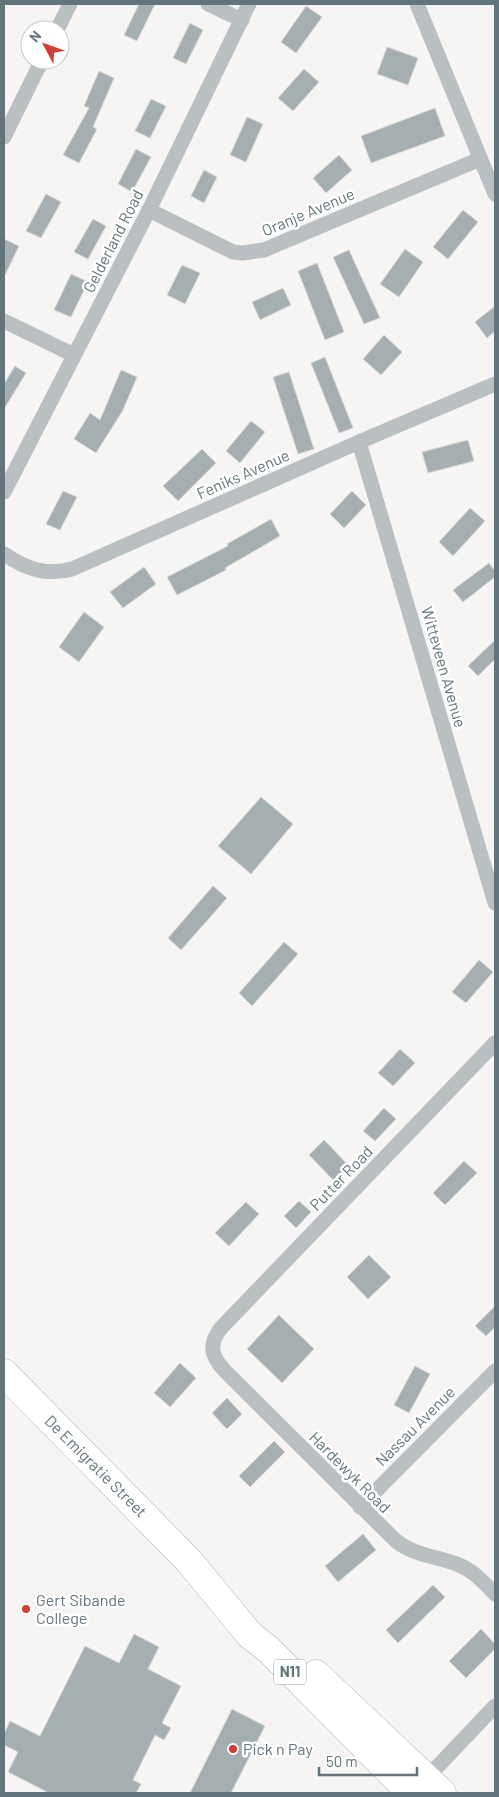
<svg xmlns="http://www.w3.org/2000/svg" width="499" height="1797" font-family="Barlow,sans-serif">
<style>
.building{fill:#a5aeb1;stroke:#d7d7d5}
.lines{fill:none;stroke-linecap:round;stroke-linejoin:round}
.highway-casing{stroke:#b0b5b7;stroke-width:29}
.street{stroke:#bac0c2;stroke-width:15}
.highway{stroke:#fff;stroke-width:28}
.poi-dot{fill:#d53c34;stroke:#fff;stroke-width:2}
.labels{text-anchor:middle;stroke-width:5;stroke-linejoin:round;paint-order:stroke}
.shield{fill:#fff;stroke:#929ea3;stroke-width:1}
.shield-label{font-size:15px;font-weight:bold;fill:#63757b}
.street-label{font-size:16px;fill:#63757b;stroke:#fff}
.poi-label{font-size:16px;fill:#63757b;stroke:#fff;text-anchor:start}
</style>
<rect width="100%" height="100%" fill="#f6f5f3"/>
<g class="building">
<path d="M139,4H155L137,41L124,35Z"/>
<path d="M306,6L322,17L296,53L281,42Z"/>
<path d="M190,23L203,30L186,64L173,58Z"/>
<path d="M387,47L418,58L408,85L377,74Z"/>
<path d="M304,69L319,82L293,111L278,98Z"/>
<path d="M99,71L114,78L93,127L97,129L79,163L63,155L89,108L84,106Z"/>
<path d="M151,99L166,106L150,138L135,131Z"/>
<path d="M435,108L445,136L371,163L361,136Z"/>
<path d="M247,117L263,124L246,162L230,155Z"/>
<path d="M136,149L151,157L132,192L118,184Z"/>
<path d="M339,155L352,170L326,193L313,178Z"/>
<path d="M204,170L217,177L204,203L191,196Z"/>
<path d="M46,194L61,202L41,238L26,231Z"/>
<path d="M463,210L478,222L448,259L433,247Z"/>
<path d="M93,219L106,226L88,259L74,252Z"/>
<path d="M4,239L19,246L4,277Z"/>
<path d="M405,249L423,262L399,297L380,284Z"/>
<path d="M349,250L380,318L364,324L333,257Z"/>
<path d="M317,263L344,332L325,340L298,271Z"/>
<path d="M182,265L200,273L185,304L167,295Z"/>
<path d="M71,274L88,282L71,317L54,310Z"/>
<path d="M283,288L291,305L260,320L252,302Z"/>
<path d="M495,306V331L487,338L475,322Z"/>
<path d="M384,335L402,352L381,375L363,359Z"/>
<path d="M325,357L353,428L339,433L311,363Z"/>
<path d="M15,366L26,373L4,409V384Z"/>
<path d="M121,370L137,377L123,410L96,453L74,439L90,413L100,420Z"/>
<path d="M289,372L314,449L298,454L273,377Z"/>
<path d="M251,421L265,432L240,463L226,451Z"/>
<path d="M468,440L474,461L428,473L422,452Z"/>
<path d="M202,449L216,463L178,501L163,486Z"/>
<path d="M63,491L77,497L60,530L46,524Z"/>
<path d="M352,491L366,505L344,528L330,514Z"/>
<path d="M470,508L485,521L453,556L439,542Z"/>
<path d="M271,519L280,536L225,568L226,570L177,595L167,577L228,546L227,544Z"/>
<path d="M489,563L495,571V577L463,602L453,590Z"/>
<path d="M144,567L156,584L123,608L110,592Z"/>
<path d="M84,612L104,627L79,662L59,647Z"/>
<path d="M495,640V659L478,676L468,666Z"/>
<path d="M261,797L293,824L251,874L218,846Z"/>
<path d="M213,886L227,898L181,950L168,938Z"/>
<path d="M284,942L298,954L252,1006L239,993Z"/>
<path d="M479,960L493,972L466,1003L452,992Z"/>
<path d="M400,1049L415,1063L393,1086L378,1073Z"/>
<path d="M384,1108L396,1119L375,1141L363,1131Z"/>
<path d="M324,1140L351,1168L336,1183L309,1155Z"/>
<path d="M464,1161L477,1173L445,1205L433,1193Z"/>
<path d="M299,1201L311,1212L296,1228L284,1216Z"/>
<path d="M246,1202L259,1214L229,1246L215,1233Z"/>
<path d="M369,1255L391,1277L368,1299L347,1277Z"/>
<path d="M495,1306V1327L486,1336L475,1326Z"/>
<path d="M279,1315L314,1349L282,1383L247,1349Z"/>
<path d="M180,1363L196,1378L170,1407L154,1393Z"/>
<path d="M415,1366L430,1374L409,1413L394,1405Z"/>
<path d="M227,1398L242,1414L227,1429L212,1413Z"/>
<path d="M274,1441L285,1452L250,1487L239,1476Z"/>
<path d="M363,1534L376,1550L338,1582L325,1566Z"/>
<path d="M433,1585L445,1597L398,1643L386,1630Z"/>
<path d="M481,1629L495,1644V1649L466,1678L449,1661Z"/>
<path d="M134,1634L159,1647L148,1669L181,1686L162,1723L171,1728L164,1740L155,1735L133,1780L141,1784L136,1793H49L8,1772L18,1752L4,1745V1734L10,1721L40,1736L85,1646L119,1663Z"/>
<path d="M232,1709L265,1726L231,1793H190Z"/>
</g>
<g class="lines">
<defs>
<g id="highway">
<path d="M4,1373L188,1560L250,1635L269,1650L411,1793"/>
<path d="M316,1674L442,1793"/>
</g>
</defs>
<use href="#highway" class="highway-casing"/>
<g class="street">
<path d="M208,4L242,20"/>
<path d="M417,4L495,194"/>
<path d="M57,30L70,4"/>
<path d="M4,137L42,60"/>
<path d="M149,210L233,252L243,253L264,250L480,159"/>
<path d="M4,321L74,355"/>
<path d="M359,442L495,903"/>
<path d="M4,492L149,210L249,4"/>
<path d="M4,554C26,569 46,576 72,569L359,442L495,384"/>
<path d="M495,1043L221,1328C208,1345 211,1356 225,1371L396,1541C415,1556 438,1556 459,1565C474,1571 484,1583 495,1594"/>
<path d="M360,1507L495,1371"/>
<path d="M422,1783L495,1706"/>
</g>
<use href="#highway" class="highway"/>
</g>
<g class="poi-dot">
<circle cx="26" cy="1609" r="5"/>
<circle cx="233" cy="1749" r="5"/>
</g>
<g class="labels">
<rect class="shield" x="274" y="1659.5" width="32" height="25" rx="4"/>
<g class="shield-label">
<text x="290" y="1677">N11</text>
</g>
<g class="street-label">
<text transform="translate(308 212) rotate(-23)" y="6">Oranje Avenue</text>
<text transform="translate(113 241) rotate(-63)" y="6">Gelderland Road</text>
<text transform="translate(243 474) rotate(-24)" y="6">Feniks Avenue</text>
<text transform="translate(444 667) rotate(74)" y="6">Witteveen Avenue</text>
<text transform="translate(341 1178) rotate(-46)" y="6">Putter Road</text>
<text transform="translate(415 1426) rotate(-45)" y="6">Nassau Avenue</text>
<text transform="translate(96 1466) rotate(45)" y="6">De Emigratie Street</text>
<text transform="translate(350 1472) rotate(45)" y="6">Hardewyk Road</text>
</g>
<g class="poi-label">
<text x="36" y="1606">Gert Sibande<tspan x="36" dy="18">College</tspan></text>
<text x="243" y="1755">Pick n Pay</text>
</g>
</g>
<rect width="499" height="1797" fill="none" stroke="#63757b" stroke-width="10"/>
<g transform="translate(45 45) rotate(311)"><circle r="24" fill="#ffffff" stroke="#c1c8ca"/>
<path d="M0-4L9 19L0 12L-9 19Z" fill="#d53c34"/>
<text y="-8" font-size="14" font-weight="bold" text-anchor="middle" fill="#63757b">N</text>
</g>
<path d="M319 1767v8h98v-8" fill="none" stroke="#63757b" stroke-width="2.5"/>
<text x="326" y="1767" font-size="15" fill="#63757b" stroke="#ffffff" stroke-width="4" paint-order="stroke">50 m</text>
</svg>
